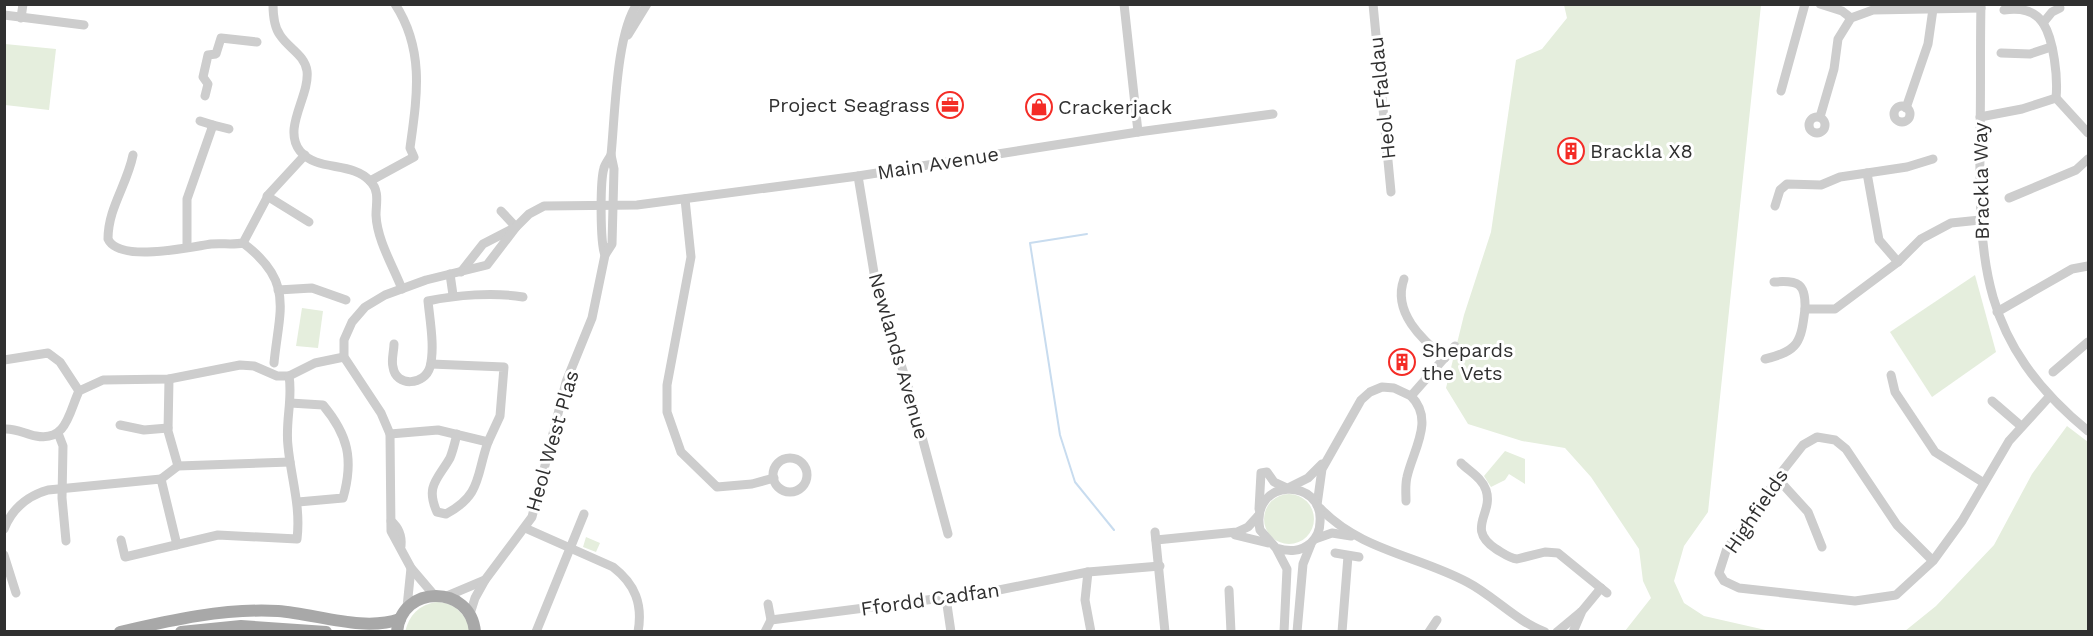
<svg xmlns="http://www.w3.org/2000/svg" width="2093" height="636" font-family="'Work Sans',sans-serif">
<style>
.green{fill:#e5eedd}
.lines{fill:none;stroke-linecap:round;stroke-linejoin:round}
.stream{stroke:#c8dcef;stroke-width:2}
.minor{stroke:#cdcdcd;stroke-width:9}
.major{stroke:#a8a8a8;stroke-width:12}
.labels{text-anchor:middle;stroke-width:6;stroke-linejoin:round;paint-order:stroke}
.street-label{font-size:20px;fill:#303030;stroke:#fff}
.poi-label{font-size:20px;fill:#303030;stroke:#fff;text-anchor:start}
</style>
<rect width="100%" height="100%" fill="#fff"/>
<g class="green">
<path d="M1564,5H1761L1708,512L1684,546L1674,581L1684,603L1704,616L1770,631H1625L1651,598L1643,581L1639,549L1591,477L1565,448L1522,441L1468,424L1446,388L1464,315L1491,232L1516,60L1542,49L1567,18Z"/>
<path d="M5,44L56,49L49,110L5,105Z"/>
<path d="M1975,275L1996,352L1932,397L1890,332Z"/>
<path d="M302,308L323,311L318,348L296,346Z"/>
<path d="M2067,426L2088,442V631H1905L1936,606L1994,545L2032,474Z"/>
<path d="M1505,451L1525,459V484L1509,474L1505,480L1491,487L1484,476Z"/>
<circle cx="1289" cy="519" r="25"/>
<path d="M586,537L600,543L596,552L583,547Z"/>
<path d="M436,602C457,603 464,614 472,632H405C409,615 419,605 436,602Z"/>
</g>
<g class="lines">
<path class="stream" d="M1087,234L1030,243L1060,435L1075,482L1114,530"/>
<g class="minor">
<path d="M273,4C273,15 274,27 280,35C288,48 305,55 307,71C310,96 282,128 300,151C317,172 352,161 370,181C380,191 376,203 376,215C377,240 393,266 402,289"/>
<path d="M1124,4L1138,132"/>
<path d="M1373,4L1391,192"/>
<path d="M1820,4L1842,11L1851,18"/>
<path d="M1981,4C1980,47 1981,90 1980,133C1979,263 1980,342 2088,431"/>
<path d="M2004,10C2018,8 2034,9 2043,23C2054,40 2058,78 2056,98"/>
<path d="M4,15L84,25"/>
<path d="M21,18L23,4"/>
<path d="M2043,23L2052,12L2060,8"/>
<path d="M628,35L647,4"/>
<path d="M2001,53L2030,54L2051,47"/>
<path d="M1781,91L1805,4"/>
<path d="M205,96L208,84L203,77L208,55L216,54L221,38L257,42"/>
<circle cx="1902" cy="114" r="8"/>
<path d="M1906,108L1928,44L1933,9"/>
<path d="M1820,117L1834,69L1838,39L1851,18L1873,10L1981,8"/>
<path d="M1980,117L2022,109L2056,98L2088,133"/>
<circle cx="1817" cy="125" r="8"/>
<path d="M200,121L213,125"/>
<path d="M133,155C127,185 108,208 108,239C119,263 190,247 211,244C222,243 233,245 243,243L269,194L305,155"/>
<path d="M1867,173L1907,167L1933,159"/>
<path d="M858,176L876,285L911,396L948,534"/>
<path d="M370,181L414,157L410,148C417,97 425,50 395,4"/>
<path d="M267,196L309,222"/>
<path d="M2009,198L2076,170L2088,159"/>
<path d="M685,199L691,257L667,385V412L681,452L717,487L752,484L774,478"/>
<path d="M1775,206L1780,190L1787,184L1821,185L1840,177L1867,173L1879,240L1898,262"/>
<path d="M501,211L516,227"/>
<path d="M243,243C295,282 279,310 274,363"/>
<path d="M187,247V199L213,125L229,129"/>
<path d="M605,255C600,243 600,181 604,168C605,164 609,159 611,155"/>
<path d="M461,272L483,244L514,228"/>
<path d="M450,274L453,295"/>
<path d="M1404,279C1392,312 1422,340 1445,358"/>
<path d="M1774,282C1798,280 1806,283 1805,309"/>
<path d="M278,290L312,288L346,300"/>
<path d="M1997,312L2072,269L2088,266"/>
<path d="M394,344C394,351 391,360 393,367C396,388 425,385 430,367C435,348 430,321 428,301C456,295 494,292 523,297"/>
<path d="M1765,359C1799,351 1801,342 1805,309H1835L1898,262L1921,239L1951,223L1980,220"/>
<path d="M4,360L48,353L60,362L79,391"/>
<path d="M2053,372L2088,342"/>
<path d="M1891,375L1895,392L1935,452L1984,483"/>
<path d="M169,379L168,431L178,466"/>
<path d="M1411,396L1455,346"/>
<path d="M1992,401L2021,426"/>
<path d="M290,403L323,405C348,435 354,459 343,498L298,502"/>
<path d="M120,425L144,430L168,428"/>
<path d="M4,429C16,428 25,434 36,436C67,442 69,412 79,391L103,380L169,379L240,365L254,366L277,376H289L315,363L344,357"/>
<path d="M58,433L63,446L62,498L66,541"/>
<path d="M390,434L438,430L488,442L500,416L504,367L431,364"/>
<path d="M457,434C455,442 453,451 450,458C438,479 425,486 437,512L446,514C482,495 476,475 488,442"/>
<circle cx="790" cy="475" r="17"/>
<path d="M1461,463C1470,472 1482,478 1486,490C1494,514 1465,528 1496,549C1503,553 1509,558 1517,559L1545,552L1558,553L1607,593"/>
<path d="M1777,478L1808,512L1822,547"/>
<path d="M161,479L178,466L290,462"/>
<path d="M1290,487L1308,478L1322,464"/>
<path d="M1317,505L1322,469L1361,400L1370,392L1382,387L1394,388L1411,396C1435,420 1413,450 1407,477C1405,485 1406,493 1406,501"/>
<path d="M1320,508C1359,550 1419,556 1467,582C1494,596 1516,621 1545,632"/>
<path d="M1259,509L1261,473L1267,472L1274,482L1287,488"/>
<path d="M391,521C399,528 402,536 401,546"/>
<path d="M525,528L613,567C635,584 643,604 638,632"/>
<path d="M4,529C12,509 27,496 48,490L161,479L177,545"/>
<path d="M1155,532L1165,632"/>
<path d="M1235,535L1268,543"/>
<path d="M1315,539L1332,533L1351,536"/>
<path d="M121,540L125,557L218,535L297,539C301,506 291,478 288,446C285,422 293,399 289,376"/>
<path d="M1156,540L1237,532L1248,527L1258,516"/>
<path d="M1276,548C1289,552 1300,552 1311,543C1317,537 1320,530 1320,522C1324,477 1249,477 1260,530L1276,548L1287,569L1284,632"/>
<path d="M1335,553L1359,557"/>
<path d="M4,555L16,593"/>
<path d="M1933,561L1897,525L1846,449L1835,440L1817,437L1803,445L1777,478L1753,517L1727,548L1719,573L1724,581L1739,588L1757,590L1855,601L1896,595L1933,561L1962,521L2009,441L2049,397"/>
<path d="M1229,590L1231,632"/>
<path d="M434,595L411,568L391,531L390,434L381,413L344,357V340L352,322L365,307L385,295L426,280L487,265L516,227L529,214L544,206L637,205L858,176L1138,132L1273,114"/>
<path d="M447,596L485,580"/>
<path d="M946,598L951,632"/>
<path d="M768,604L771,620"/>
<path d="M407,607L411,568"/>
<path d="M470,614L475,598L485,580L532,517L566,382L592,318L605,255L612,244L614,169L611,155C615,117 616,34 637,4"/>
<path d="M536,632L584,514"/>
<path d="M765,632L771,620L989,592L1088,572"/>
<path d="M1091,632L1085,600L1088,572L1160,566"/>
<path d="M1297,632L1303,564L1311,544"/>
<path d="M1342,632L1348,556"/>
<path d="M1429,632L1437,620"/>
<path d="M1557,632L1581,612"/>
<path d="M1573,632L1582,611L1601,588"/>
</g>
<g class="major">
<path d="M120,632C171,620 225,608 278,611C317,614 363,632 400,619"/>
<path d="M181,632L241,626L326,632"/>
<path d="M397,632C401,584 471,584 475,632"/>
</g>
</g>
<defs>
<symbol id="office-ring" viewBox="-11 -11 22 22"><circle r="9.5" fill="#fff" stroke="#f42c26" stroke-width="1.5"/><path d="M-6-3h4V-5.5h4V-3h4V5H-6ZM-1-4.5V-3h2v-1.5ZM-6 0V1H6V0Z" fill="#f42c26"/></symbol>
<symbol id="shop-ring" viewBox="-11 -11 22 22"><circle r="9.5" fill="#fff" stroke="#f42c26" stroke-width="1.5"/><path d="M-5-2.5h2.3a2.7 3.5 0 0 1 5.4 0H5L5.5 6h-11ZM-1.5-2.5h3a1.5 2.3 0 0 0-3 0Z" fill="#f42c26"/></symbol>
<symbol id="building-ring" viewBox="-11 -11 22 22"><circle r="9.5" fill="#fff" stroke="#f42c26" stroke-width="1.5"/><path d="M-4-6H4V6H1V3H-1V6H-4ZM-2.5-4.3h1.7v1.8h-1.7ZM.8-4.3h1.7v1.8H.8ZM-2.5-1h1.7V.8h-1.7ZM.8-1h1.7V.8H.8Z" fill="#f42c26"/></symbol>
</defs>
<g fill-rule="evenodd">
<use href="#office-ring" x="935" y="90" width="30" height="30"/>
<use href="#shop-ring" x="1024" y="92" width="30" height="30"/>
<use href="#building-ring" x="1556" y="136" width="30" height="30"/>
<use href="#building-ring" x="1387" y="347" width="30" height="30"/>
</g>
<g class="labels">
<g class="street-label">
<text transform="translate(1382 98) rotate(-96)" y="7">Heol Ffaldau</text>
<text transform="translate(938 163) rotate(-9)" y="7">Main Avenue</text>
<text transform="translate(1981 181) rotate(-91)" y="7">Brackla Way</text>
<text transform="translate(899 356) rotate(74)" y="7">Newlands Avenue</text>
<text transform="translate(552 441) rotate(-74)" y="7">Heol West Plas</text>
<text transform="translate(1756 511) rotate(-56)" y="7">Highfields</text>
<text transform="translate(930 599) rotate(-8)" y="7">Ffordd Cadfan</text>
</g>
<g class="poi-label">
<text x="930" y="112" text-anchor="end">Project Seagrass</text>
<text x="1058" y="114">Crackerjack</text>
<text x="1590" y="158">Brackla X8</text>
<text x="1422" y="357">Shepards<tspan x="1422" dy="23">the Vets</tspan></text>
</g>
</g>
<rect width="2093" height="636" fill="none" stroke="#303030" stroke-width="12"/>
</svg>
